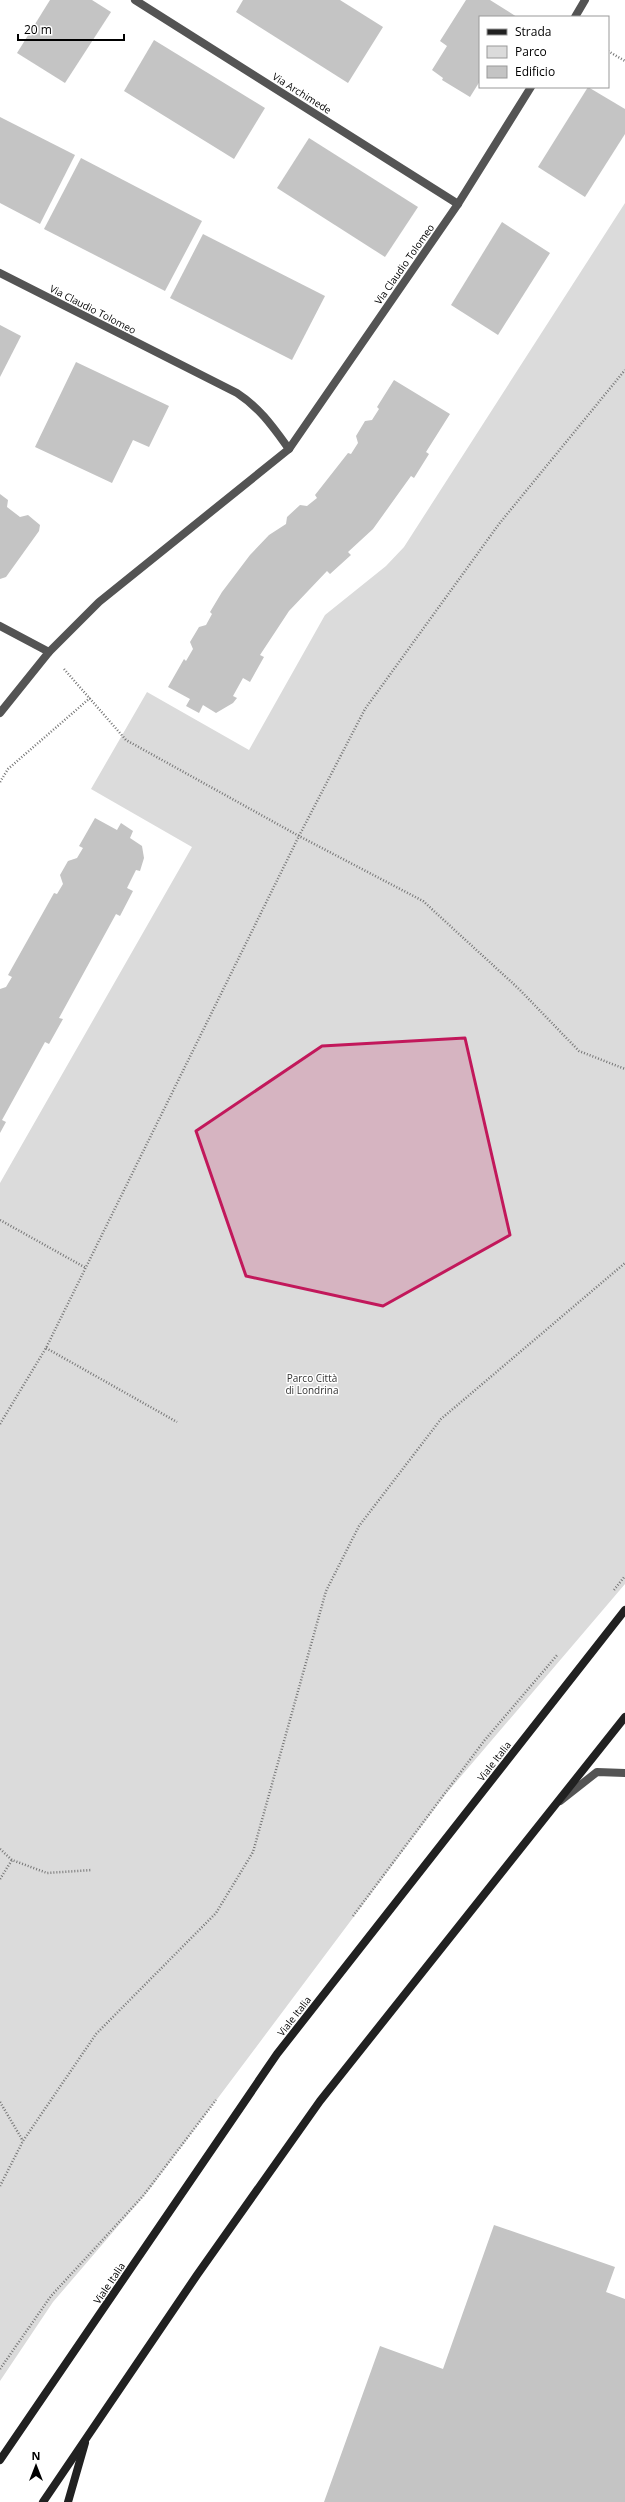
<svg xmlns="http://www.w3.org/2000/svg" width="625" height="2502" font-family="'Open Sans',sans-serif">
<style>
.green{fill:#dbdbdb}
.building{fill:#c4c4c4}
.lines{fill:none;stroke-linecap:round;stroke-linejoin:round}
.path{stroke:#767676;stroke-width:2.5;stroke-dasharray:1 2;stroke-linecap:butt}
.street{stroke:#545454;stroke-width:8}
.secondary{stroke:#212121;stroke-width:8}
.marked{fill:#c2185b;fill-opacity:0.2;stroke:#c2185b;stroke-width:3;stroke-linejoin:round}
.labels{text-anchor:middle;stroke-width:3;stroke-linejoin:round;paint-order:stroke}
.street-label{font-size:10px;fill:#000;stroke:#fff}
.park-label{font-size:10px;fill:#323232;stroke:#fff}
</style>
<rect width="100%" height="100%" fill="#fff"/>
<path class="green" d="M625,203V1584L445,1795L149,2190L53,2302L0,2381V1183L192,847L91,789L147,692L249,750L325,615L386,566L404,547Z"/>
<g class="building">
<path d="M50,0H92L111,12L65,83L17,53Z"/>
<path d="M243,0H340L383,27L348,83L236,12Z"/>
<path d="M466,0H490L517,17H480V81L470,97L442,80L443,78L432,70L447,46L440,41Z"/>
<path d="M154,40L265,108L234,159L124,91Z"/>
<path d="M588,87L625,109V134L585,197L538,167Z"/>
<path d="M0,117L75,155L40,224L0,203Z"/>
<path d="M309,138L418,207L385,257L277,188Z"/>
<path d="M81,158L202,221L165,291L44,229Z"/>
<path d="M502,222L550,253L498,335L451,305Z"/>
<path d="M203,234L325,296L292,360L170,298Z"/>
<path d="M0,325L21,336L0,377Z"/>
<path d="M76,362L169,406L149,447L133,440L112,483L35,447Z"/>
<path d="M394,380L450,414L426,452L429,454L414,478L411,476L373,529L348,552L351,555L330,574L327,571L289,611L260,655L264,657L250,682L243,678L233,696L237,698L233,703L216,713L203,705L199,713L186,706L190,699L168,687L184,659L186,661L193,649L190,642L199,627L206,625L212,614L210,612L222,592L250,555L269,535L286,524L287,517L300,505L307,506L317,498L315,495L348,453L351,454L358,443L356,436L365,421L372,420L379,409L377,407Z"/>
<path d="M0,494L8,500L7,507L20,517L28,515L40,525L39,531L6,577L0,579Z"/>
<path d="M95,818L117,830L121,823L133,831L130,838L142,846L144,858L140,871L136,870L127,888L133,891L120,916L116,914L59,1018L63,1019L49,1044L45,1042L2,1120L6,1122L0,1133V989L6,987L12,977L8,975L54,893L57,894L63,884L60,875L68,861L77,858L83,848L79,846Z"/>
<path d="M494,2225L615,2267L606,2292L625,2299V2502H324L380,2346L443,2369Z"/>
</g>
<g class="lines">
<g class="path">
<path d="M608,51L625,61"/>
<path d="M64,669L126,740L299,836L423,901L519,989L579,1051L625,1069"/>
<path d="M0,782L8,769L90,698"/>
<path d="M0,1220L86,1268"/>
<path d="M46,1348L177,1422"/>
<path d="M0,1424L46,1348L299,836L365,709L499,524L625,370"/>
<path d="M614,1590L625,1576"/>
<path d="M0,1849L12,1860L47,1873L92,1870"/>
<path d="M0,1879L12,1860"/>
<path d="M353,1916L484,1741L558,1654"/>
<path d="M0,2102L23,2141"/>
<path d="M0,2186L23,2141L96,2034L216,1913L253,1852L326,1591L359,1526L441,1419L625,1263"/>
<path d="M0,2369L51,2296L143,2196L216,2100"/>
</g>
<g class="street">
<path d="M135,0L458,204"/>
<path d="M575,17L585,0"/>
<path d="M0,273L237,393C260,408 273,427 289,449"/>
<path d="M0,626L49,652"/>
<path d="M0,713L49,652L99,602L289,449L458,204L531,87"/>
<path d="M560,1801L597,1772L625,1773"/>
</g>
<g class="secondary">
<path d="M0,2460L277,2054L625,1610"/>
<path d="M43,2502L197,2275L320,2101L625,1717"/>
<path d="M68,2502L85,2443"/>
</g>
</g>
<path class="marked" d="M465,1038L510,1235L383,1306L246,1276L196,1131L322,1046Z"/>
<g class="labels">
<g class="street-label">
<text transform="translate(302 93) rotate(32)" y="4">Via Archimede</text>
<text transform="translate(404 264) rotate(-55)" y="4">Via Claudio Tolomeo</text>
<text transform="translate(93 309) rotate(27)" y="4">Via Claudio Tolomeo</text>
<text transform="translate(494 1761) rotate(-52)" y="4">Viale Italia</text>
<text transform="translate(294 2016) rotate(-52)" y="4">Viale Italia</text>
<text transform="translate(109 2283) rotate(-56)" y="4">Viale Italia</text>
</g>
<g class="park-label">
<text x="312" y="1382">Parco Città<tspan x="312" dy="12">di Londrina</tspan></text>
</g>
</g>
<rect x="479" y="16" width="130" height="72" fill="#ffffff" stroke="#999999"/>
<rect x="487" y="29" width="20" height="6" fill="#212121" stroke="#999999"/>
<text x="515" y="36" font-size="12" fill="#000000">Strada</text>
<rect x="487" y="46" width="20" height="12" fill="#dbdbdb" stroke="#999999"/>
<text x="515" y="56" font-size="12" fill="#000000">Parco</text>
<rect x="487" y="66" width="20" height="12" fill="#c4c4c4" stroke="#999999"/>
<text x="515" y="76" font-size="12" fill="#000000">Edificio</text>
<g transform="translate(36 2466)" stroke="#ffffff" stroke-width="3" paint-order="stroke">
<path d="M0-3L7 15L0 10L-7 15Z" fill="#000000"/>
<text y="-6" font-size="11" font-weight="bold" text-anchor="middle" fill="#000000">N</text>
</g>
<path d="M18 34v6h106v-6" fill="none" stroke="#000000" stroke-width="2"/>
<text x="24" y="34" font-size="12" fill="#000000" stroke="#ffffff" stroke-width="3" paint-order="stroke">20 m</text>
</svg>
